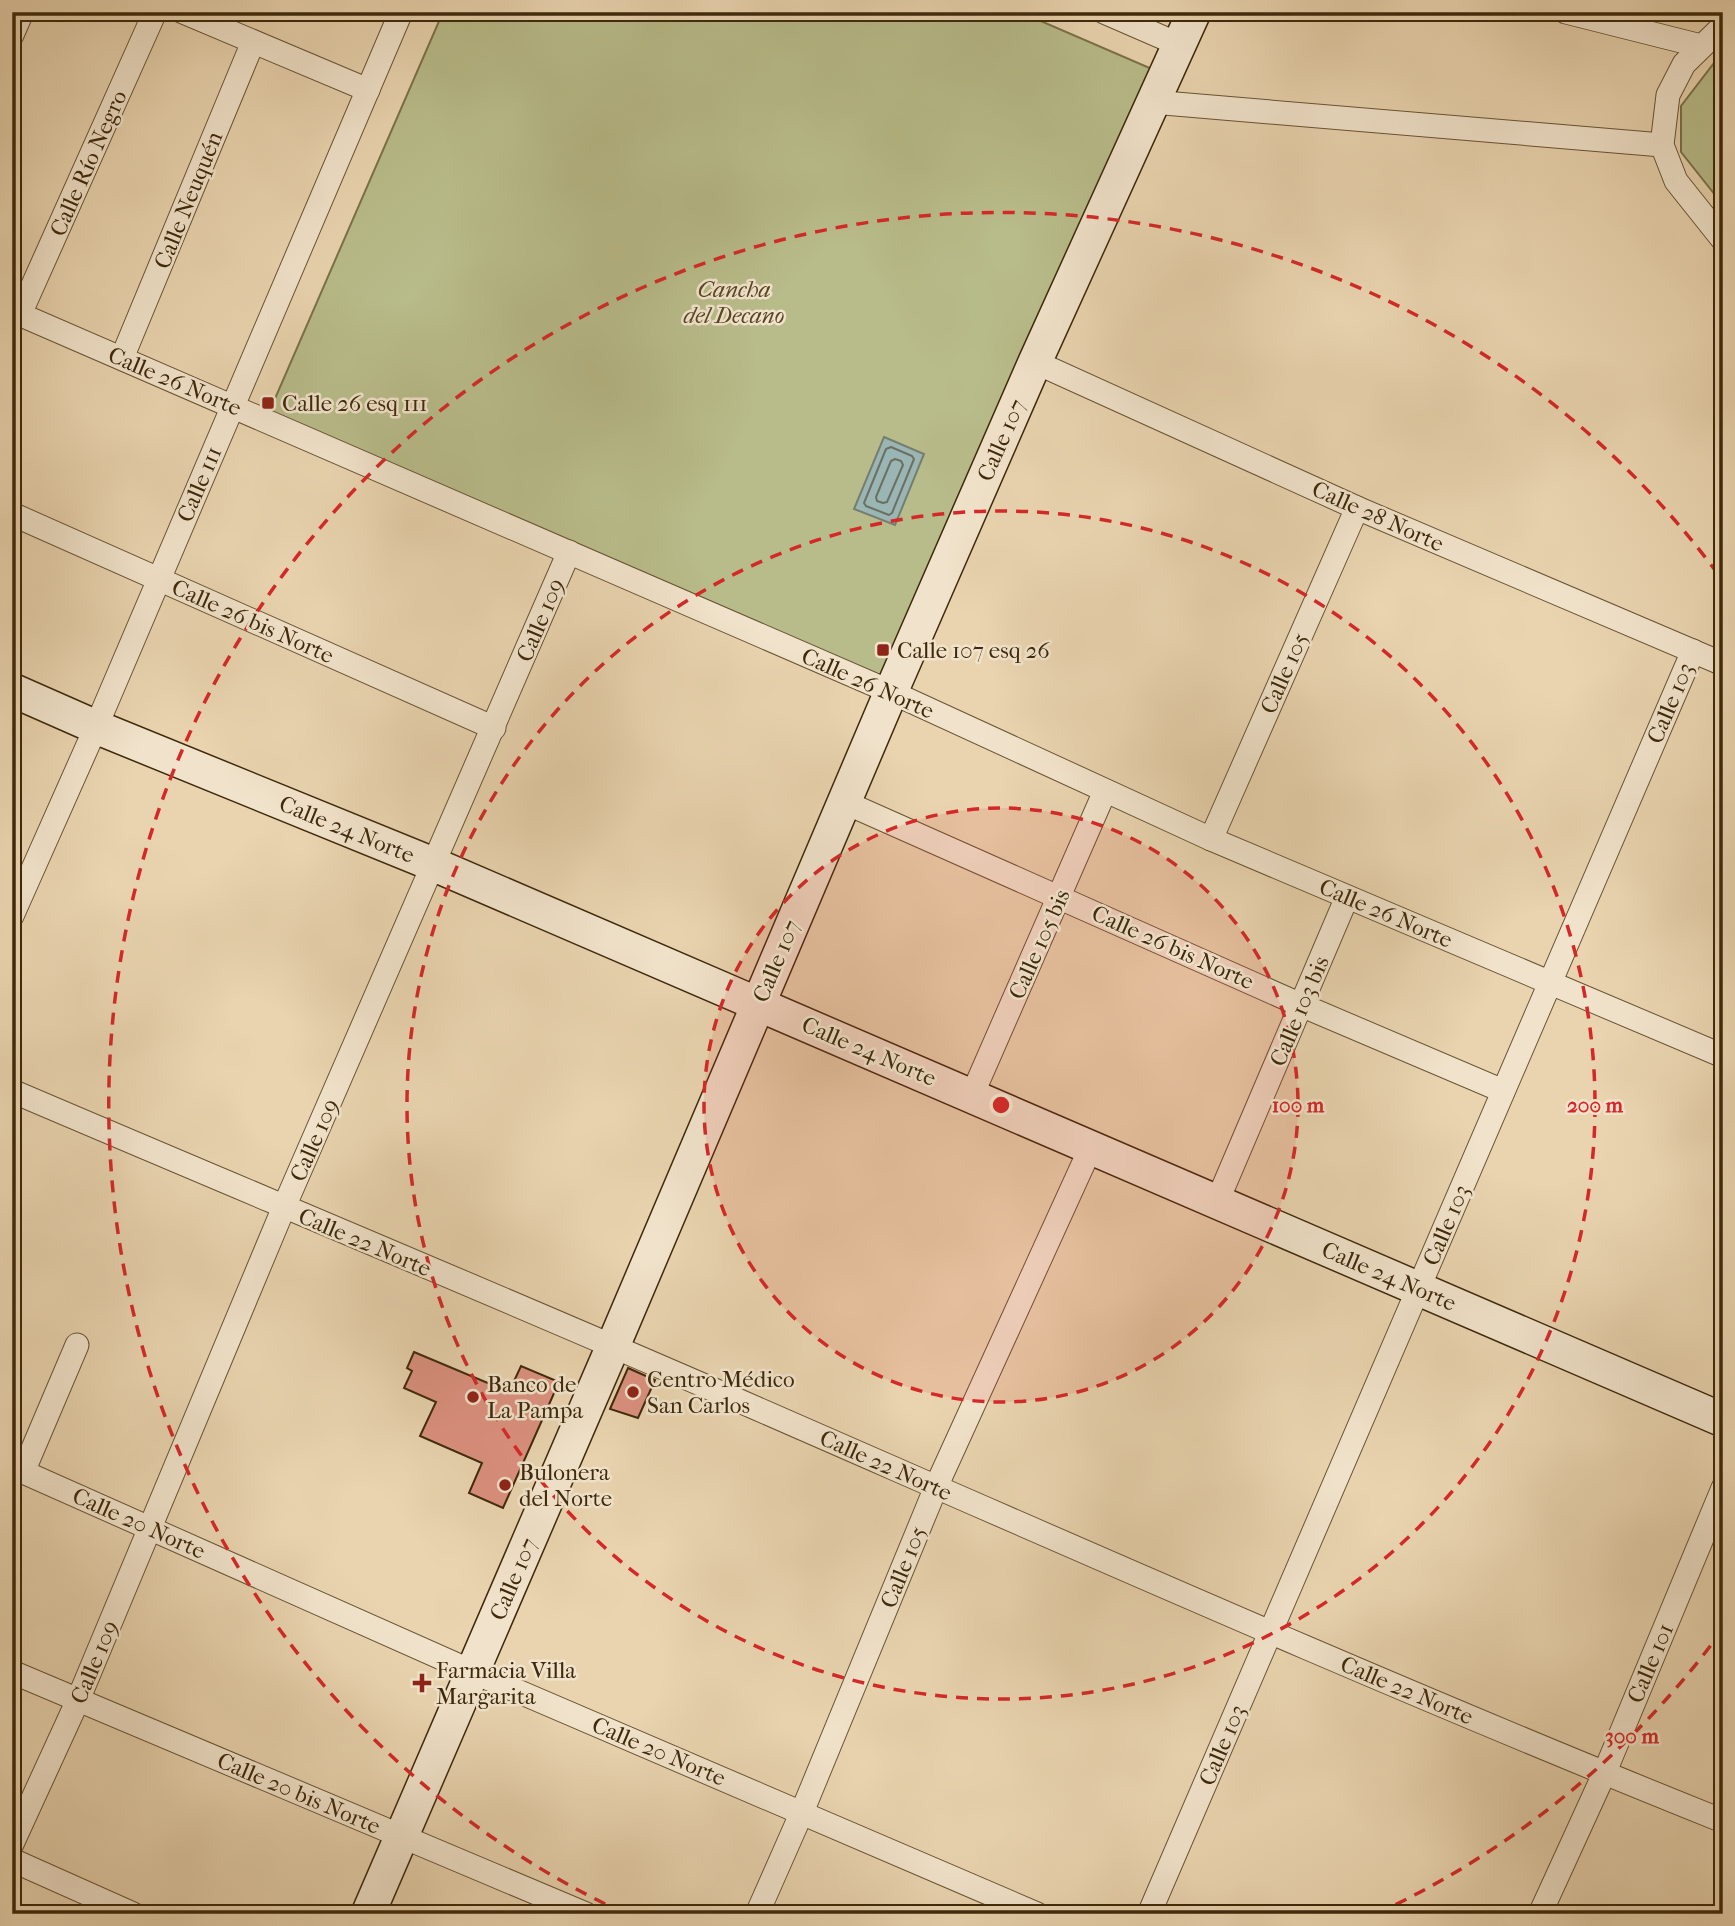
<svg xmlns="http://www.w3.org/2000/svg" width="1735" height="1926" font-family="'IM FELL French Canon',serif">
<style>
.green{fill:#b8bc8a;stroke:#7b724a;stroke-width:2}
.water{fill:#9ab6b4;stroke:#757e70;stroke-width:2}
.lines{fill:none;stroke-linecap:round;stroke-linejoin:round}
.shore{stroke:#6c7060;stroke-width:2}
.building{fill:#dc917f;stroke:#3e290b;stroke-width:2}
.street-casing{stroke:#695434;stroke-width:25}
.secondary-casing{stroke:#3e290b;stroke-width:36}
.street{stroke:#f1e3cb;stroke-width:23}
.secondary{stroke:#f1e3cb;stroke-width:33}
.ring{fill:none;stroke:#d62828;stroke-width:3.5;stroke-dasharray:12 9}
.poi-dot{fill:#8f2418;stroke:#f1e3cb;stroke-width:2.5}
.labels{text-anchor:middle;stroke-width:5;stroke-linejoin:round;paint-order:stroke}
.street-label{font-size:23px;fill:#3e290b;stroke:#f1e3cb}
.park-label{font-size:23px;font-style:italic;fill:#564624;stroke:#f1e3cb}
.poi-label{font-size:23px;fill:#3e290b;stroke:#f1e3cb;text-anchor:start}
.centre{fill:#d62828;stroke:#f1e3cb;stroke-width:3.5}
.ring-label{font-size:21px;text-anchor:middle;font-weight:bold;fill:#d62828;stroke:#f1e3cb;stroke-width:5;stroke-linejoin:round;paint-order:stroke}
</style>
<rect width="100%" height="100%" fill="#e9d4af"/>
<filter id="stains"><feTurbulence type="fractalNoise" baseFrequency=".00286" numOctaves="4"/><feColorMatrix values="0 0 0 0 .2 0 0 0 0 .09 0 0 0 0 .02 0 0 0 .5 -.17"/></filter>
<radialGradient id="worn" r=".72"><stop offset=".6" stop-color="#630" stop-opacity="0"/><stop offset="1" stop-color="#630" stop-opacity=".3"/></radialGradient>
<g class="green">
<path d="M443,12H1020L1152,69L886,682L267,417Z"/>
<path d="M1723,56V205L1681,152V106L1714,63Z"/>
</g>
<path class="water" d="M884,437L924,454L895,525L854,509Z"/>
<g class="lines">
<g class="shore">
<path d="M891,447L912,456L914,459L892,513L889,515L866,506L864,503L886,449Z"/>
<path d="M895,459L901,461L903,465L887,502L883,503L877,501L876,497L891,461Z"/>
</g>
</g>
<g class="building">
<path d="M414,1352L509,1392L521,1366L559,1382L503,1508L469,1493L482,1463L420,1436L436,1402L404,1388L412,1371L407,1368Z"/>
<path d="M628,1368L655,1380L638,1418L610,1409Z"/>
</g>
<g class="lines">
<defs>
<g id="street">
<path d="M183,12L368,90"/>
<path d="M1104,12L1180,45"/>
<path d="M1566,12L1701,46"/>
<path d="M1723,26L1684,64L1668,95L1662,145L1676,181L1723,240"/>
<path d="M12,35L22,12"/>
<path d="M1152,102L1662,145"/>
<path d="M12,311L891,692L1211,839L1723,1056"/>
<path d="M20,314L155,12"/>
<path d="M122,358L253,42"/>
<path d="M1035,362L1357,508L1723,664"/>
<path d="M12,514L494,728"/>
<path d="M844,802L1301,1005L1503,1091"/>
<path d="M1211,839L1357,508"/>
<path d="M12,916L96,727L401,12"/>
<path d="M12,1091C258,1196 506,1299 751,1406C1074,1547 1396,1690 1723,1821"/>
<path d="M972,1095L1105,791"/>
<path d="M1217,1202L1347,897"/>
<path d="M12,1467L473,1672L1037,1914"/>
<path d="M23,1472L77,1345"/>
<path d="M12,1672L586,1914"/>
<path d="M12,1844L78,1700L284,1207L569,552"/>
<path d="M12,1860L133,1914"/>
<path d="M757,1914L802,1812L936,1487L1091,1147"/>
<path d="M1149,1914L1693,651"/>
<path d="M1540,1914L1604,1774L1723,1488"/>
</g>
<g id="secondary">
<path d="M12,690L96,727L435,865L1723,1420"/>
<path d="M368,1914L613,1346L891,692L1035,362L1194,12"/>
</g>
</defs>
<use href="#street" class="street-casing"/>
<use href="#secondary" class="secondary-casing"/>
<use href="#street" class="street"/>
<use href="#secondary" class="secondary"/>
</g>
<circle cx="1001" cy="1105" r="297" fill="#d62828" fill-opacity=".12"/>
<g class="ring">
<circle cx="1001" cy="1105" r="297"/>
<circle cx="1001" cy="1105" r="594"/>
<path d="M1723 1629A892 892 0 0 1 1378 1913M624 1913A892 892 0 1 1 1723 581"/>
</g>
<g class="poi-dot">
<rect x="261" y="396" width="14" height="14" rx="3.5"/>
<rect x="876" y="643" width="14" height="14" rx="3.5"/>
<circle cx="633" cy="1392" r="7"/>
<circle cx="473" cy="1397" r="7"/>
<circle cx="505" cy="1485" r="7"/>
<path d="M418.5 1672.5h7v7h7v7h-7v7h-7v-7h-7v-7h7z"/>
</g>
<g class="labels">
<g class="street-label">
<text transform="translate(88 163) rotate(-66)" y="8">Calle Río Negro</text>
<text transform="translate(188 200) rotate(-68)" y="8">Calle Neuquén</text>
<text transform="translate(175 381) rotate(23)" y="8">Calle 26 Norte</text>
<text transform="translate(1001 440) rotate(-66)" y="8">Calle 107</text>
<text transform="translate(199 484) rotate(-67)" y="8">Calle 111</text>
<text transform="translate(1378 516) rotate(24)" y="8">Calle 28 Norte</text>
<text transform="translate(540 620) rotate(-67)" y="8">Calle 109</text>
<text transform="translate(253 621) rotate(24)" y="8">Calle 26 bis Norte</text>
<text transform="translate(1284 673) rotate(-66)" y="8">Calle 105</text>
<text transform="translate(868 683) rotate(24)" y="8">Calle 26 Norte</text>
<text transform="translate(1670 703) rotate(-67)" y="8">Calle 103</text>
<text transform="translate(347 829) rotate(22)" y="8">Calle 24 Norte</text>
<text transform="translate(1386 913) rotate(23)" y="8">Calle 26 Norte</text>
<text transform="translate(1039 944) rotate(-66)" y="8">Calle 105 bis</text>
<text transform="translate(1173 947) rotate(24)" y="8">Calle 26 bis Norte</text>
<text transform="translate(776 961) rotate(-67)" y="8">Calle 107</text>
<text transform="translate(1299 1011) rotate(-67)" y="8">Calle 103 bis</text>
<text transform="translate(869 1051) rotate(23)" y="8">Calle 24 Norte</text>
<text transform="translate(314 1140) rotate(-66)" y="8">Calle 109</text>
<text transform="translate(1446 1225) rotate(-67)" y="8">Calle 103</text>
<text transform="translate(365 1242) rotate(23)" y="8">Calle 22 Norte</text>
<text transform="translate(1389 1276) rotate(23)" y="8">Calle 24 Norte</text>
<text transform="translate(886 1465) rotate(24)" y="8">Calle 22 Norte</text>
<text transform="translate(139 1523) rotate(24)" y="8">Calle 20 Norte</text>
<text transform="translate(903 1567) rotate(-68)" y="8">Calle 105</text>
<text transform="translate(513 1579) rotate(-67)" y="8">Calle 107</text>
<text transform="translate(94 1662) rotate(-67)" y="8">Calle 109</text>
<text transform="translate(1650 1663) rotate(-67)" y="8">Calle 101</text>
<text transform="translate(1407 1690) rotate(23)" y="8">Calle 22 Norte</text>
<text transform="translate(1222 1745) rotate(-67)" y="8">Calle 103</text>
<text transform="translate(659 1751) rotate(23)" y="8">Calle 20 Norte</text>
<text transform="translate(299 1793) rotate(23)" y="8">Calle 20 bis Norte</text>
</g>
<g class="park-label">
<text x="734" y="297">Cancha<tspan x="734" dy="26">del Decano</tspan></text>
</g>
<g class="poi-label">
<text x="282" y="411">Calle 26 esq 111</text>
<text x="897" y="658">Calle 107 esq 26</text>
<text x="647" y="1387">Centro Médico<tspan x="647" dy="26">San Carlos</tspan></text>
<text x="487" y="1392">Banco de<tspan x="487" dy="26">La Pampa</tspan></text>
<text x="519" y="1480">Bulonera<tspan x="519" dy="26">del Norte</tspan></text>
<text x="436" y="1678">Farmacia Villa<tspan x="436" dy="26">Margarita</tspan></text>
</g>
</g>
<circle cx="1001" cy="1105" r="10" class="centre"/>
<g class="ring-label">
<text x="1298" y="1112">100 m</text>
<text x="1595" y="1112">200 m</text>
<text x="1632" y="1743">300 m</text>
</g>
<rect width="1735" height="1926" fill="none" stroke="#e9d4af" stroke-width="42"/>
<rect x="14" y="14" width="1707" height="1898" fill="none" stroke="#3e290b" stroke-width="3.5"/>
<rect x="21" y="21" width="1693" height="1884" fill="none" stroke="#3e290b" stroke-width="2"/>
<rect width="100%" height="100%" filter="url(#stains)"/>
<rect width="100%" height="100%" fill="url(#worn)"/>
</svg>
